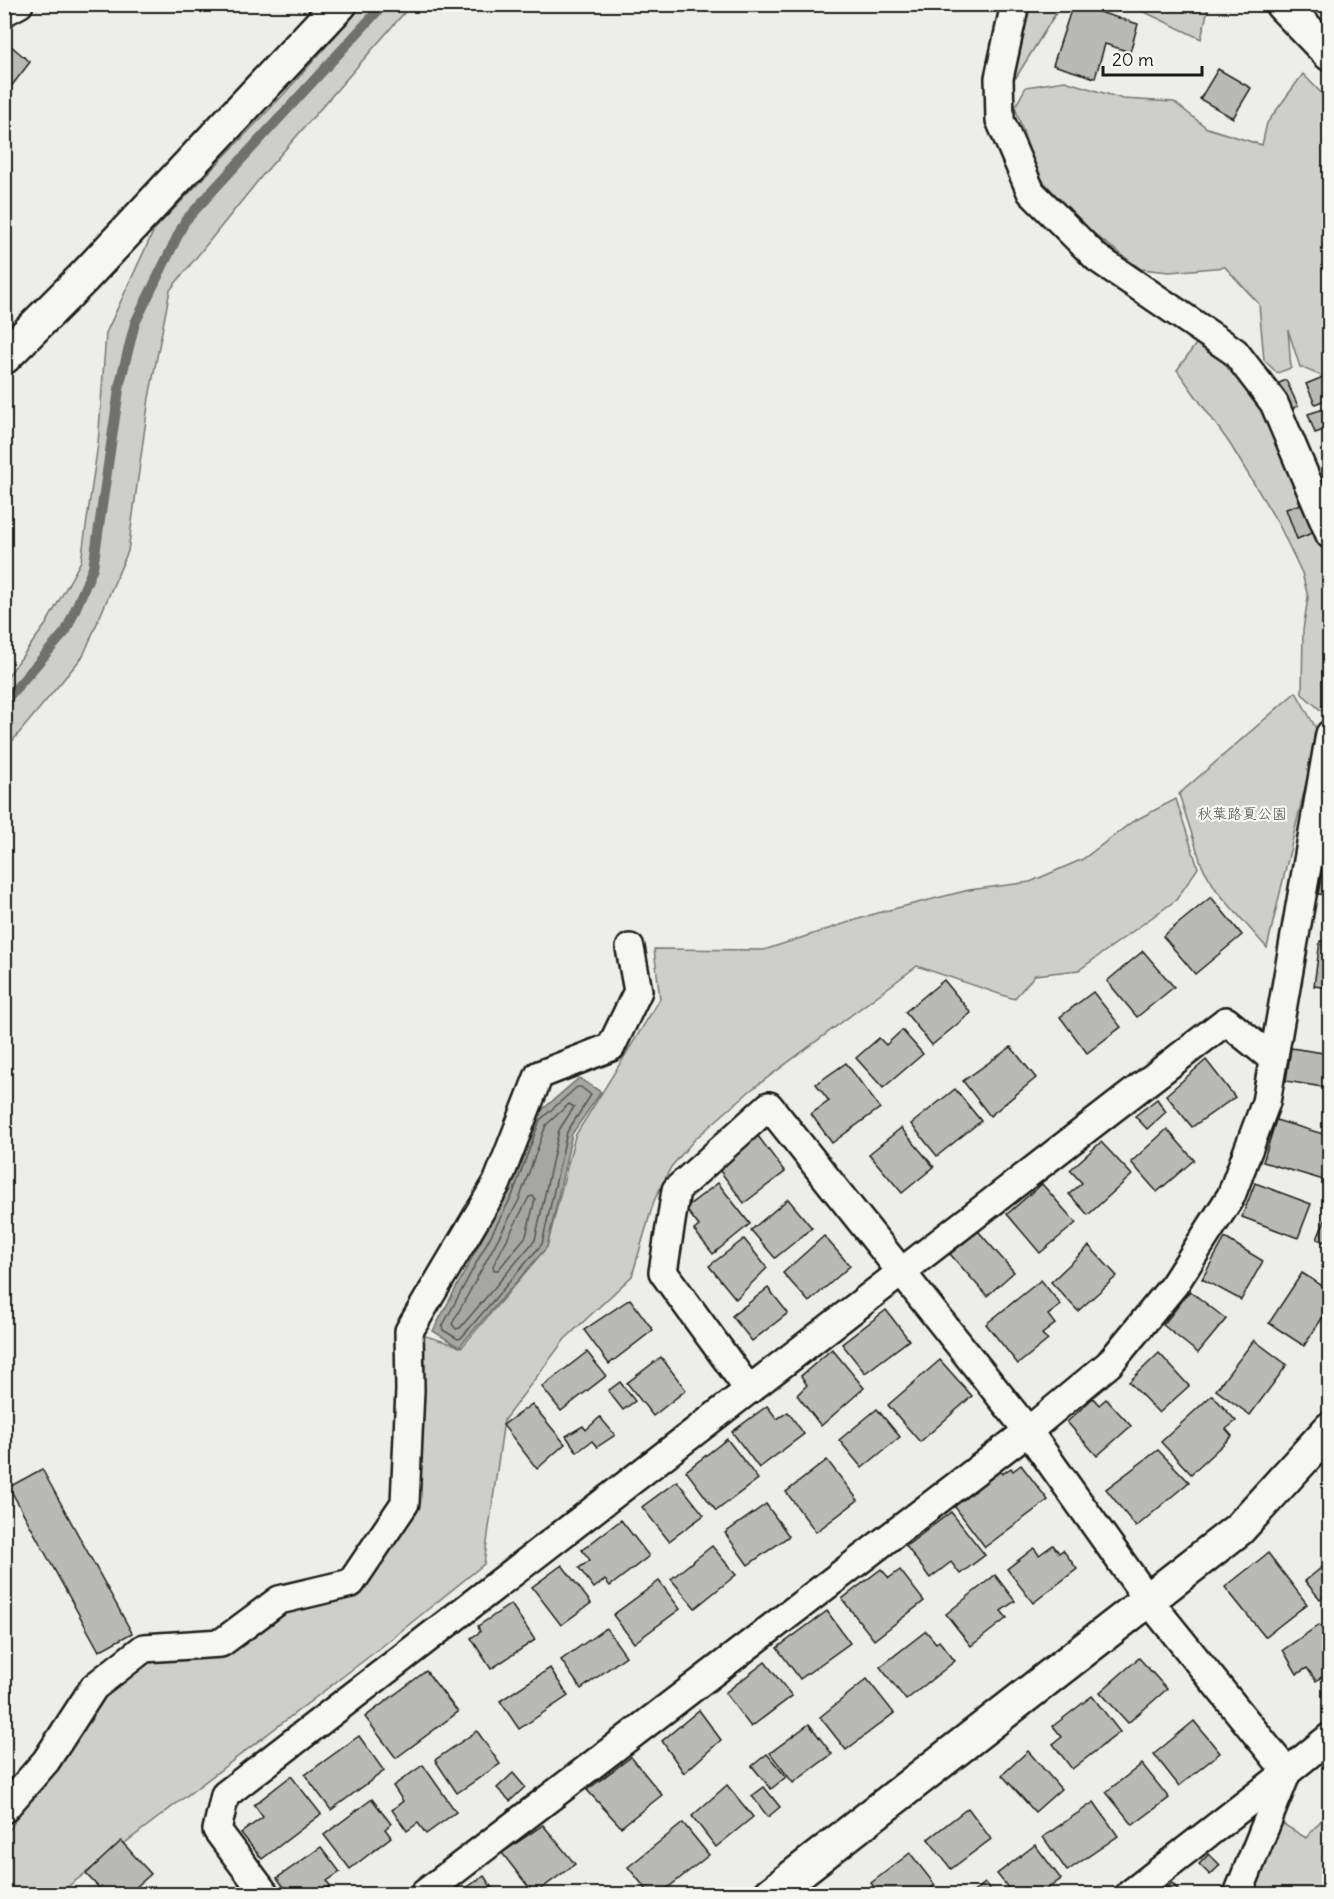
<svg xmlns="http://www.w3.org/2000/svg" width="1334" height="1899" font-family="Delius,'Klee One',sans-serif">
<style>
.green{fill:#cececb;stroke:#757574;stroke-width:1.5}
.water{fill:#a6a6a3;stroke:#6f6f6d;stroke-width:1.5}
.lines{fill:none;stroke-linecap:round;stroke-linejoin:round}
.shore{stroke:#535352;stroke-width:1.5}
.stream{stroke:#6f6f6d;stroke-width:10}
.building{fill:#b9b9b6;stroke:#1c1c1c;stroke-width:1.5}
.minor-casing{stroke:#1c1c1c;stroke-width:32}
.tertiary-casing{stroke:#1c1c1c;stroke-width:38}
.secondary-casing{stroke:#1c1c1c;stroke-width:38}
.minor{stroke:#f6f6f2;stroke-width:27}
.tertiary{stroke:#f6f6f2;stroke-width:33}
.secondary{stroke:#f6f6f2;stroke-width:33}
.labels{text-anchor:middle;stroke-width:4.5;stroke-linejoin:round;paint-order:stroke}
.park-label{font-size:15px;fill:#515151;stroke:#f6f6f2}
</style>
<rect width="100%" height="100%" fill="#edede9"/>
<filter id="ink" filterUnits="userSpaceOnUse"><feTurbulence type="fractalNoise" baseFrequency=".0167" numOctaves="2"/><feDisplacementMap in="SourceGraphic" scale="12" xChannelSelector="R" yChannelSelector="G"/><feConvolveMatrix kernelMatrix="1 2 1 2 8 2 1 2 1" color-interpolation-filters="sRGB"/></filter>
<g filter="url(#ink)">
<g class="green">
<path d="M363,5H411L261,177L170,290L149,398L128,551L83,656L5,750V680L46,624L81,561L98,444L106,333L154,230L283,95Z"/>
<path d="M1028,5H1061L1015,79L1018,38Z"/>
<path d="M1130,5H1209L1201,39Z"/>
<path d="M1303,74L1329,101V379L1300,367L1288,330L1291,368L1277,373L1264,360L1259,304L1225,267L1169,272L1141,269L1083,226L1037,174L1015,107L1026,87L1065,81L1123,99L1174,102L1207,128L1262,145L1267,123Z"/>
<path d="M1201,337L1232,357L1269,406L1329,555L1330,676L1323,712L1302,694L1303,630L1308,597L1302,573L1279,525L1230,444L1177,370Z"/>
<path d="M1296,692L1318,732L1267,948L1217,891L1202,866L1179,794Z"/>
<path d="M1176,799L1198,868L1176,900L1079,970L1035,975L1014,999L917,966L751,1090L695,1139L671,1167L654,1201L632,1276L565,1339L504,1420L484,1564L375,1652L58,1894H5V1838L82,1706L144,1648L226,1657L279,1600L351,1583L405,1497L409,1331L462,1347L547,1247L575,1136L660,999L654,949L764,950L877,913L969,890L1030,882L1083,859L1132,822Z"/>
<path d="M1329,1811V1894H1247L1280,1822L1306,1838Z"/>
</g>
<path class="water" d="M579,1078L601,1092L572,1134L547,1247L459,1347L433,1331L506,1194L535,1116Z"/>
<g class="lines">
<g class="shore">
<path d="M577,1087H581L591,1095L567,1132L542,1244L461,1338L458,1339L443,1330L442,1327L512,1196L540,1120Z"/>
<path d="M569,1104L574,1107L559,1130L535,1240L460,1328L456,1329L452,1324L519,1200L546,1125Z"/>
<path d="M533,1196L535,1199L526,1236L498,1270H494L493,1266L529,1197Z"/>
</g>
<path class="stream" d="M4,702L66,631L93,568L120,383L135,323L185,221L384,4"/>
</g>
<g class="building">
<path d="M1073,4L1138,24L1130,52L1105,44L1095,78L1053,65Z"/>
<path d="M4,40L30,62L10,88L4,84Z"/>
<path d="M1218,69L1251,88L1233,118L1200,99Z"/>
<path d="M1323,377L1330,398L1315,404L1306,384Z"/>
<path d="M1286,380L1298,406L1284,413L1268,388Z"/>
<path d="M1330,407V428L1315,433L1308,414Z"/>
<path d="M1304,503L1315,532L1297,539L1286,509Z"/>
<path d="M1323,868L1330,870V896L1318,894Z"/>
<path d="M1211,897L1242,935L1195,974L1163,936Z"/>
<path d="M1320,941L1330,942V988L1314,986Z"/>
<path d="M1143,951L1174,987L1137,1017L1107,981Z"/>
<path d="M944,980L971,1013L932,1045L905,1012Z"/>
<path d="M1093,992L1121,1027L1087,1053L1060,1017Z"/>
<path d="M902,1030L923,1054L883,1088L856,1058L879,1038L886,1045Z"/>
<path d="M1011,1047L1036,1078L990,1116L963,1081Z"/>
<path d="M1291,1048L1330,1054V1100H1327L1328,1088L1286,1081Z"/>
<path d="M1206,1060L1235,1097L1192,1127L1166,1095Z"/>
<path d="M846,1063L880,1108L832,1143L811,1114L829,1101L816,1084Z"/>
<path d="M955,1089L981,1121L937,1156L911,1124Z"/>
<path d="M1157,1099L1166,1112L1147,1129L1135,1116Z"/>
<path d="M1276,1120L1330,1136V1171L1327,1181L1263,1162Z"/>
<path d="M901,1128L934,1167L902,1193L869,1154Z"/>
<path d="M1167,1129L1194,1160L1157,1192L1131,1162Z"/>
<path d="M755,1132L785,1172L744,1203L714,1163Z"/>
<path d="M1101,1142L1132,1175L1088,1215L1069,1194L1082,1183L1070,1170Z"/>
<path d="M718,1183L750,1224L713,1254L694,1230L699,1226L685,1208Z"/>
<path d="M1255,1183L1311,1204L1298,1238L1242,1217Z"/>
<path d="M1042,1184L1076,1223L1040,1253L1007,1214Z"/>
<path d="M788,1199L812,1228L775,1258L751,1230Z"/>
<path d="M1330,1208V1244L1317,1239Z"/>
<path d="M978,1231L1014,1272L987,1296L950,1254Z"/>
<path d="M824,1236L850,1266L809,1302L783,1273Z"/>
<path d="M1225,1238L1263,1261L1241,1300L1202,1279Z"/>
<path d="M744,1239L767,1268L736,1299L709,1266Z"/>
<path d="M1089,1246L1117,1276L1078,1311L1051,1282Z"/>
<path d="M1302,1273L1330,1291V1306L1304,1346L1269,1323Z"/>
<path d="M1041,1280L1061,1305L1048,1315L1055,1324L1042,1334L1048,1340L1018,1364L986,1324Z"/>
<path d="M768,1288L788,1313L752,1341L732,1316Z"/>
<path d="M1190,1291L1226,1319L1198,1353L1163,1325Z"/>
<path d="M630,1299L653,1330L609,1364L584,1330Z"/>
<path d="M886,1310L909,1340L865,1373L842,1344Z"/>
<path d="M1254,1340L1287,1365L1250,1415L1216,1390Z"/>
<path d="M832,1349L864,1388L821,1426L797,1395L807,1385L801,1376Z"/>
<path d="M587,1352L606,1376L561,1411L542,1387Z"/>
<path d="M1159,1353L1189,1386L1159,1413L1129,1382Z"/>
<path d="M661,1357L686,1390L653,1416L627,1383Z"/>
<path d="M940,1360L972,1396L920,1442L888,1405Z"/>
<path d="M620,1382L635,1401L623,1410L608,1391Z"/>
<path d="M1212,1395L1236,1421L1226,1429L1232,1436L1191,1474L1161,1442Z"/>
<path d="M1093,1398L1099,1405L1106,1399L1131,1426L1097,1456L1067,1422Z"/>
<path d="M532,1404L565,1444L537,1469L503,1425Z"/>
<path d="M767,1406L777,1419L788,1412L804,1434L759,1468L732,1432Z"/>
<path d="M877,1409L900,1437L862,1468L839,1440Z"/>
<path d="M600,1417L615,1435L597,1447L592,1441L577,1452L566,1436L583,1426L586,1430Z"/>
<path d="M727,1439L758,1479L716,1511L686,1471Z"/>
<path d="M1158,1450L1189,1482L1136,1527L1106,1489Z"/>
<path d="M827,1460L858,1500L816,1532L786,1492Z"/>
<path d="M1021,1465L1048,1500L985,1547L952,1503L998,1468L1002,1474L1011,1468L1013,1471Z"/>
<path d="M42,1469L132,1633L99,1651L9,1487Z"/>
<path d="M677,1481L704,1515L669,1541L642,1507Z"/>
<path d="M766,1504L789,1536L748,1565L725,1533Z"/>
<path d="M951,1512L985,1555L960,1574L951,1562L930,1578L906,1546Z"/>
<path d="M621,1520L649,1556L610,1586L605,1580L594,1588L579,1568L590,1560L582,1550Z"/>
<path d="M1053,1545L1059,1553L1063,1550L1077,1569L1033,1603L1007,1569L1034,1548L1039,1555Z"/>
<path d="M712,1546L736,1575L695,1608L671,1579Z"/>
<path d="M1268,1553L1307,1604L1265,1637L1225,1587Z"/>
<path d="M1326,1564L1330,1568V1591L1320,1599L1305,1581Z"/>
<path d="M562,1565L591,1603L561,1625L532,1587Z"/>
<path d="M881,1569L889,1578L900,1570L924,1601L874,1640L842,1599Z"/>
<path d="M995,1575L1015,1601L1001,1611L1007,1618L971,1646L946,1614Z"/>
<path d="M659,1581L680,1609L634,1643L613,1615Z"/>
<path d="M511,1604L535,1640L491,1669L471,1638L480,1632L478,1626Z"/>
<path d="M827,1611L850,1643L800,1679L777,1648Z"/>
<path d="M1319,1625L1330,1639V1671L1316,1681L1307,1668L1297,1674L1283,1650Z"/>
<path d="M606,1628L626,1656L581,1689L561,1660Z"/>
<path d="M926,1631L936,1643L939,1641L955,1661L906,1700L880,1667Z"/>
<path d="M1139,1658L1167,1689L1128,1723L1100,1692Z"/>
<path d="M765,1662L792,1696L751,1727L725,1693Z"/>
<path d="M550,1668L568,1696L519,1729L500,1701Z"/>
<path d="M426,1671L458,1712L396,1758L365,1717Z"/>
<path d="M867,1679L894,1713L846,1750L820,1717Z"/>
<path d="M1092,1696L1120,1732L1072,1769L1053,1744L1062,1737L1053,1726Z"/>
<path d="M699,1710L721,1740L684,1773L662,1741Z"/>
<path d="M1194,1721L1220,1753L1179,1786L1154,1754Z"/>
<path d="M809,1724L832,1754L793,1783L770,1753Z"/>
<path d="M477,1731L500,1764L457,1793L435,1760Z"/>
<path d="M359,1736L384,1771L331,1810L305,1775Z"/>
<path d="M1028,1751L1061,1789L1035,1812L1002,1775Z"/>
<path d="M767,1754L786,1777L771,1789L752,1766Z"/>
<path d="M631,1757L662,1795L621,1827L587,1790Z"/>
<path d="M1142,1764L1169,1798L1133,1825L1106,1792Z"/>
<path d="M423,1765L456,1812L426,1834L418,1823L407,1831L392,1810L403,1801L393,1786Z"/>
<path d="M513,1773L525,1787L510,1801L497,1788Z"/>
<path d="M291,1776L321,1814L262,1859L241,1833L263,1817L254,1805Z"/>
<path d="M727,1785L753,1817L716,1847L692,1816Z"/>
<path d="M764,1787L780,1807L768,1817L752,1796Z"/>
<path d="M372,1799L391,1824L385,1829L391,1837L350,1869L324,1835Z"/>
<path d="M1094,1802L1118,1836L1067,1871L1043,1837Z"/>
<path d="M968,1808L991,1839L951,1869L928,1839Z"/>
<path d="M683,1823L709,1855L660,1894H650L628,1867Z"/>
<path d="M543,1825L575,1864L534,1894L502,1853Z"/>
<path d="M121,1841L151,1874L128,1894H105L86,1874Z"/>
<path d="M1035,1845L1061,1879L1040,1894H1013L997,1874Z"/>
<path d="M321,1847L340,1872L327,1881L330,1886L318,1894H289L277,1878Z"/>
<path d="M910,1853L935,1885L922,1894H880L871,1883Z"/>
<path d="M1209,1854L1220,1865L1210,1875L1199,1864Z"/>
<path d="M484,1876L496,1894H457Z"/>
<path d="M985,1883L994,1894H971Z"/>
<path d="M1172,1883L1182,1894H1158Z"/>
</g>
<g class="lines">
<defs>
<g id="minor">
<path d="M1015,4L999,78L1000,120L1031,192L1097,258L1235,352L1274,403L1330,535"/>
<path d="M4,12L19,4"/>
<path d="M749,1390L663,1272L676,1190L769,1106L1028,1431L1149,1601L1287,1772L1130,1894"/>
<path d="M4,1809L46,1761L94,1687L144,1648L221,1643L279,1600L351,1583L405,1503L410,1390L409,1331L497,1183L539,1075L611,1047L638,991L630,948"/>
<path d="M265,1894L217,1830L225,1795L1226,1021L1273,1059"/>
<path d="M424,1894L1028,1431L1109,1364L1174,1285L1231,1196L1266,1102L1330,734"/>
<path d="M1238,1894L1287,1772L1330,1737"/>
</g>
<g id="tertiary">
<path d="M4,357L84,277L340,4"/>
<path d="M771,1894L1239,1529L1330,1429"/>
</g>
<path id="secondary" d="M1282,4L1330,54"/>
</defs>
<use href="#minor" class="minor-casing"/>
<use href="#tertiary" class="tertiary-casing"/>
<use href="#secondary" class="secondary-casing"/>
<use href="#minor" class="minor"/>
<use href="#tertiary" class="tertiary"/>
<use href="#secondary" class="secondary"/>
</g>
</g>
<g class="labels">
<g class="park-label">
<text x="1242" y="819">秋葉路夏公園</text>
</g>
</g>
<rect width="1334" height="1899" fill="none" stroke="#f6f6f2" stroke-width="24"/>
<rect x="12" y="12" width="1310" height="1875" fill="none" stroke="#1c1c1c" stroke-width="2" filter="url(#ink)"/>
<path d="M1103 66v9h99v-9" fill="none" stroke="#1c1c1c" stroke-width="3"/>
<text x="1112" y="66" font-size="18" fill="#1c1c1c" stroke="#f6f6f2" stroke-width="4.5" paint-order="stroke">20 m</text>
</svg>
